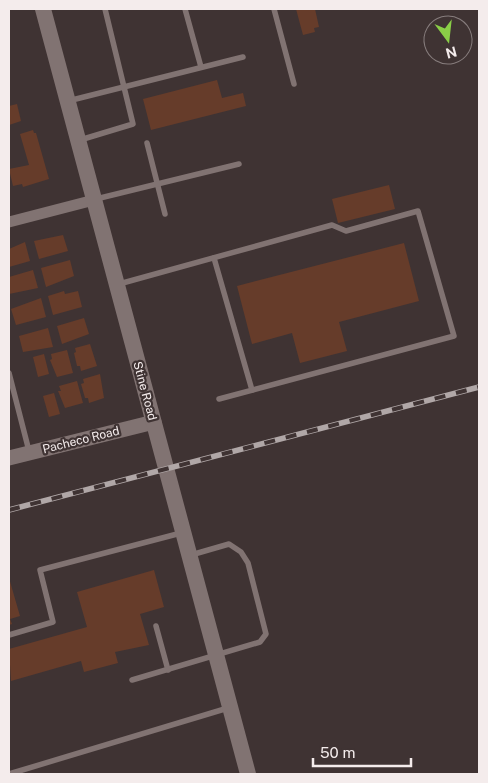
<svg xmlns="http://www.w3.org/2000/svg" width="488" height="783" font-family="'Public Sans',sans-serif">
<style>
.building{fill:#663c2a}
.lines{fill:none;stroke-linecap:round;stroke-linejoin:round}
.service{stroke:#817372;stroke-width:5.5}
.minor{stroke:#817372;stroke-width:11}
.tertiary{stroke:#817372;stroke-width:15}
.secondary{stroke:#817372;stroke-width:16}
.rail-casing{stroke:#b0a7a7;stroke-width:5.5}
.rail{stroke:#3f3333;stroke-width:4;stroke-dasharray:11;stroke-linecap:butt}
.labels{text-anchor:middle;stroke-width:4.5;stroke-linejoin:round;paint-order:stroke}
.street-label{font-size:12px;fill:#f4ecec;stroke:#3f3333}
</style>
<rect width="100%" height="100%" fill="#3f3333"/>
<g class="building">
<path d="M296,9H315L319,27L314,28L315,32L303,35Z"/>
<path d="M217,80L222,98L243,93L246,106L151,130L143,99Z"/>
<path d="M17,104L21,121L9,125V106Z"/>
<path d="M33,130L34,133H36L49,179L23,187L22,184L13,186L9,169L29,165L20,134Z"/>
<path d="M389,185L395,209L338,223L332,199Z"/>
<path d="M63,235L68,251L39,259L34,241Z"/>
<path d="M25,242L30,261L9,267V249Z"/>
<path d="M404,243L419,301L339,322L347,351L300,363L292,333L252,344L237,286Z"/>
<path d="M70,260L74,276L46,287L41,268Z"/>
<path d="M33,270L38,288L9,294V277Z"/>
<path d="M64,291L65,294L78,291L82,307L53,315L48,296Z"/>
<path d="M41,298L46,317L16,325L11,309Z"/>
<path d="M84,318L89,334L62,344L57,326Z"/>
<path d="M48,328L53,347L23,352L19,336Z"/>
<path d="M90,344L97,366L81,371L80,366H77L74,353L76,352L75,348Z"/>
<path d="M67,350L73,373L57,377L50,360L52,359L51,354Z"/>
<path d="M44,354L49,374L38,377L33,357Z"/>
<path d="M100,374L104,398L89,403L88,398H85L81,384L84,383L83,379Z"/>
<path d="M77,381L83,403L65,408L58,391H61L59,386Z"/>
<path d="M54,393L60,414L49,417L43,396Z"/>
<path d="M154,570L164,607L140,614L149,645L115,652L118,663L84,672L81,661L11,681L9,649L87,627L77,592Z"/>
<path d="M9,578L20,616L10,619L12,624L9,625Z"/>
</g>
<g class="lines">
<g class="service">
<path d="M185,9L201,67"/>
<path d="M274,9L294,84"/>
<path d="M68,101L243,57"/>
<path d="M80,140L133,124L105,9"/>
<path d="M147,143L165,214"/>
<path d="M96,199L239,164"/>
<path d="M214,258L252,390"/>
<path d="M119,284L332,225L346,231L418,211L454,336L219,399"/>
<path d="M9,373L29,451"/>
<path d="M156,626L168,670"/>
<path d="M9,635L53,622L40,570L181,533"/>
<path d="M132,680L260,642L266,634L248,563L241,552L229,544L191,555"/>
<path d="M9,774L228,708"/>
</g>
<path class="minor" d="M9,222L94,200"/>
<path class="tertiary" d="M9,458L154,422"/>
<path class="secondary" d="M43,9L248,774"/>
<defs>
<path id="rail" d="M9,510L479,387"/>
</defs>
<use href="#rail" class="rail-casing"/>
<use href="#rail" class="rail"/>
</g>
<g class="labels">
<g class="street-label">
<text transform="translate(145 391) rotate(75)" y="4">Stine Road</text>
<text transform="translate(81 440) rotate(-14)" y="4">Pacheco Road</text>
</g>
</g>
<rect width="488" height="783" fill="none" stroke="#f4ecec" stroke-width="20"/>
<g transform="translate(448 40) rotate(165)"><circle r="24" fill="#3f3333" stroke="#877d7d"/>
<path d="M0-4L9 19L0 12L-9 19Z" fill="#8ace47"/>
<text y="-8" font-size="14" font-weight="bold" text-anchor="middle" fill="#f4ecec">N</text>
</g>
<path d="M313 758v8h98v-8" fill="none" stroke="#f4ecec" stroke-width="2.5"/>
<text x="320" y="758" font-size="15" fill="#f4ecec" stroke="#3f3333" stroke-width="4" paint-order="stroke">50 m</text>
</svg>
